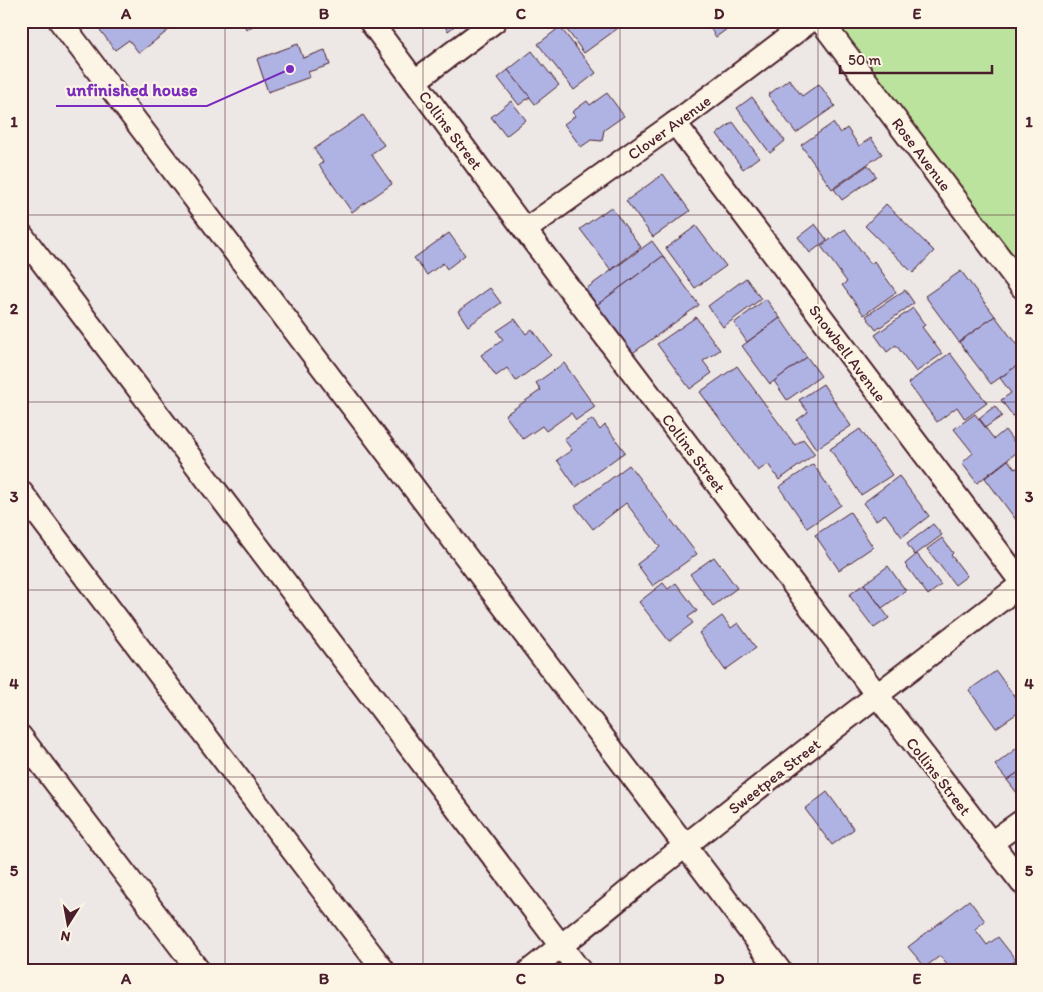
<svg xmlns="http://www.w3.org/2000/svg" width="1043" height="992" font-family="Itim,sans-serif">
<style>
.green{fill:#bce39e;stroke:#838164}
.building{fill:#afb3e4;stroke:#4a1f2b}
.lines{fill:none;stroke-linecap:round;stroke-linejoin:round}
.street-casing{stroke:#4a1f2b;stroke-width:26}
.street{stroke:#fcf5e5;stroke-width:22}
.grid{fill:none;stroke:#4a1f2b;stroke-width:1;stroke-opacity:0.55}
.labels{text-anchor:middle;stroke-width:4.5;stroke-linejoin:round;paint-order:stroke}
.street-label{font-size:16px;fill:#4a1f2b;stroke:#fcf5e5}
.leader{fill:none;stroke:#7b2cbf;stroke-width:2}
.callout-dot{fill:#7b2cbf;stroke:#fcf5e5;stroke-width:2}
.callout-label{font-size:18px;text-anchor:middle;font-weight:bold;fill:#7b2cbf;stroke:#fcf5e5;stroke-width:4.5;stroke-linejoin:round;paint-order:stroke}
.neatline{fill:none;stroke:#4a1f2b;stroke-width:2}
.grid-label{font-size:16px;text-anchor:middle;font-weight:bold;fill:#4a1f2b}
</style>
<rect width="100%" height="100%" fill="#ede8e5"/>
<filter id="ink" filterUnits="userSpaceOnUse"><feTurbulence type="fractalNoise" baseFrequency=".02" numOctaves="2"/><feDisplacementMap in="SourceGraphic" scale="10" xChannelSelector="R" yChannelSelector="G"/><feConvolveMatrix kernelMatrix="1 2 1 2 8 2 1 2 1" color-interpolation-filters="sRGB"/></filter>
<g filter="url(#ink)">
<path class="green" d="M834,21H1022V267Z"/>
<g class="building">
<path d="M112,21H177L178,23L139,53L129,40L115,50L100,30Z"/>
<path d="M241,21H259L247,30Z"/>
<path d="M441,21H461L448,31Z"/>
<path d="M580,21H624L625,23L584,53L567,30Z"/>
<path d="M705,21H738L716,37Z"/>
<path d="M560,27L596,73L574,90L538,44Z"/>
<path d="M298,44L303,58L325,50L330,65L308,72L310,77L268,92L257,59Z"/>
<path d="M532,51L559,85L535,104L508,70Z"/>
<path d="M508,70L530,97L519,105L498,78Z"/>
<path d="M789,79L802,96L819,84L835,106L796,133L768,95Z"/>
<path d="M607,93L624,116L604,130L602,141L591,140L581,147L564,124L575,116L572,112L587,101L590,105Z"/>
<path d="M752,97L785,141L770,153L737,108Z"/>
<path d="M511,101L526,120L506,136L491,117Z"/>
<path d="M363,115L384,145L371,154L392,184L352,212L319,165L323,162L314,149Z"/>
<path d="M733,122L759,157L743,169L717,134Z"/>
<path d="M833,123L840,133L847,128L859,146L871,138L882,154L832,189L801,145Z"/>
<path d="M868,165L876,176L842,200L834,189Z"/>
<path d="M663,174L690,211L653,237L626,201Z"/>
<path d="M886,204L934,251L913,273L865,226Z"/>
<path d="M611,207L641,247L611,270L580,229Z"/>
<path d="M815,224L827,240L810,253L798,237Z"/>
<path d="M696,226L726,266L695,288L666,248Z"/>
<path d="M845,229L871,264L874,261L896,292L864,315L842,285L847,282L821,246Z"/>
<path d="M449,233L465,255L447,269L443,263L427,275L414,258Z"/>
<path d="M652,241L663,256L594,307L583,291Z"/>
<path d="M663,256L699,305L630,355L594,307Z"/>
<path d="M961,271L995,316L959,342L925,296Z"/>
<path d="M746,278L761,299L723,327L708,306Z"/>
<path d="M490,288L501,303L468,326L458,311Z"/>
<path d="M905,290L914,303L876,330L866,316Z"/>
<path d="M766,299L780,318L747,342L734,323Z"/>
<path d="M913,308L925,325L922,327L942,354L916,372L896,345L887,352L875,335Z"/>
<path d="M995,316L1022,352V362L991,384L959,342Z"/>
<path d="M696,317L720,350L703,361L712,373L690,389L657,344Z"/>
<path d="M780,318L807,357L770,384L742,346Z"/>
<path d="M515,319L526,334L532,329L551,355L516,381L507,368L496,376L481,355L503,340L497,331Z"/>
<path d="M950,353L987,403L965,419L957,407L937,422L908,383Z"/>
<path d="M807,357L821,376L787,400L774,381Z"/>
<path d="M1022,362V428L1001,400L1011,393L1000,378Z"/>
<path d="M564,363L595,407L576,420L571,413L546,431L542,426L523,439L505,415L541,390L536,383Z"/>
<path d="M737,366L795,445L803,439L815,454L779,480L768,464L758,471L700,392Z"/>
<path d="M823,384L851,426L816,449L797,420L808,412L799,400Z"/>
<path d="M995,406L1002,416L986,427L979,418Z"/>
<path d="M975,414L994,439L1005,430L1020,450L977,483L962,463L973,453L954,429Z"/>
<path d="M592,419L600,430L605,425L625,452L576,487L557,460L572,450L564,439Z"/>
<path d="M860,429L892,475L861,495L830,449Z"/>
<path d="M1008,460L1015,469L1022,465V528L985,478Z"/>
<path d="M813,464L841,505L807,528L779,487Z"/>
<path d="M629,465L697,554L653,586L637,564L660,547L626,503L593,529L575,506Z"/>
<path d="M899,476L929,516L902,537L885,514L876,520L863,503Z"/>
<path d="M850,512L873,547L839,570L815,535Z"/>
<path d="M933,524L942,535L915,555L907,544Z"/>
<path d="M942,538L953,553L951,555L967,576L955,585L927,549Z"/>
<path d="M917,554L941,585L928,595L905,564Z"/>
<path d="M714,557L737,588L713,606L690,574Z"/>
<path d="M888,566L906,591L882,608L864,584Z"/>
<path d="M663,583L668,589L676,583L697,611L688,617L693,623L669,641L639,602Z"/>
<path d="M864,584L889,618L874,628L849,595Z"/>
<path d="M722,616L731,628L738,623L756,648L725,670L699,633Z"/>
<path d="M996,671L1022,707V710L996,728L969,690Z"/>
<path d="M1022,744V770L1007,780L995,765Z"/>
<path d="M1022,770V790L1017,793L1007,780Z"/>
<path d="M827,792L854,829L832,845L805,809Z"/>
<path d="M969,900L985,921L975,929L987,945L998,937L1016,960L1002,971H952L940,956L925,967L908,947Z"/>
</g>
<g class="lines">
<defs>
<g id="street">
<path d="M60,21L780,971"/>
<path d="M370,21L525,230L877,695L1022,883"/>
<path d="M821,21L1022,287"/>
<path d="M415,81L495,21"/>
<path d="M675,123L1022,583"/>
<path d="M525,230L675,123L810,21"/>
<path d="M21,234L580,971"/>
<path d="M21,492L384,971"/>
<path d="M21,737L199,971"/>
<path d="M991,843L1022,821"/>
<path d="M529,971C582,930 633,887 685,846C796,757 909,670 1022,584"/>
</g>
</defs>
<use href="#street" class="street-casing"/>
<use href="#street" class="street"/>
</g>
</g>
<path class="grid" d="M225,21V971M423,21V971M620,21V971M818,21V971M21,215H1022M21,402H1022M21,590H1022M21,777H1022"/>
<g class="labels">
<g class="street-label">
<text transform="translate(669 127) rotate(-36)" y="6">Clover Avenue</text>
<text transform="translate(451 130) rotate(53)" y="6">Collins Street</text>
<text transform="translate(922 154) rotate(53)" y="6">Rose Avenue</text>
<text transform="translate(848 353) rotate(53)" y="6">Snowbell Avenue</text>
<text transform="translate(694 453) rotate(53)" y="6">Collins Street</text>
<text transform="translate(774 776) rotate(-38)" y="6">Sweetpea Street</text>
<text transform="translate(939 776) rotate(52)" y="6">Collins Street</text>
</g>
</g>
<path class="leader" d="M290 69L207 106H56"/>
<circle class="callout-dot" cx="290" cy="69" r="5"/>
<g class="callout-label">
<text x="132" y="96">unfinished house</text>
</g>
<rect width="1043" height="992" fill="none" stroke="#fcf5e5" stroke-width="55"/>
<g transform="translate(68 924) rotate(191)" stroke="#fcf5e5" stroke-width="4" paint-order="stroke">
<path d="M0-4L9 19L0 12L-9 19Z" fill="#4a1f2b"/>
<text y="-8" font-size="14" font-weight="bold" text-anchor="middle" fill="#4a1f2b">N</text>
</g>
<path d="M840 65v8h152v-8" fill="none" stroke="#4a1f2b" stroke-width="2.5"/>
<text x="848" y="65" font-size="15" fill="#4a1f2b" stroke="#fcf5e5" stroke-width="4" paint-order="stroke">50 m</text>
<rect x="28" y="28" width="988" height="936" class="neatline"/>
<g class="grid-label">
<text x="126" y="19">A</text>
<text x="324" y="19">B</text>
<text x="521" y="19">C</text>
<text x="719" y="19">D</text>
<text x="917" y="19">E</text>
<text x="14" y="127">1</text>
<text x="1029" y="127">1</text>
<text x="14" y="314">2</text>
<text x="1029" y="314">2</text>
<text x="14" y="502">3</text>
<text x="1029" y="502">3</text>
<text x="14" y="689">4</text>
<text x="1029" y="689">4</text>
<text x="14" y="876">5</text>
<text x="1029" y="876">5</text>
<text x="126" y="984">A</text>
<text x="324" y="984">B</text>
<text x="521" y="984">C</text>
<text x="719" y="984">D</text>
<text x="917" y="984">E</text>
</g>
</svg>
